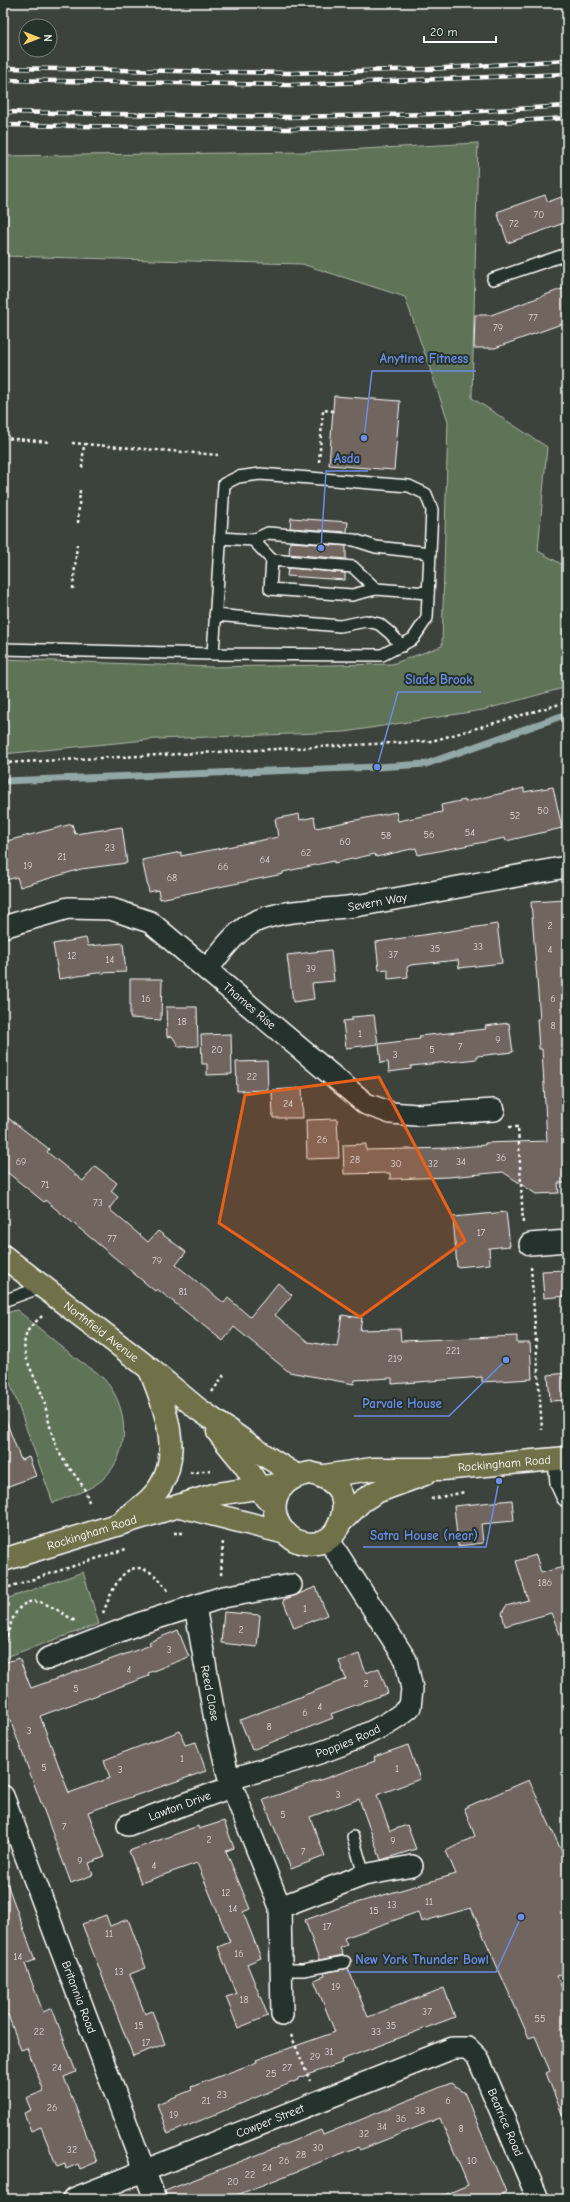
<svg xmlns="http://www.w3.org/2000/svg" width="570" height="2202" font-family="'Comic Neue',sans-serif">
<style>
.green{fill:#5e7357;stroke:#aeb9ab}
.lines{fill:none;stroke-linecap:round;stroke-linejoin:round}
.stream{stroke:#92a8a7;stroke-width:7}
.building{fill:#716560;stroke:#fff}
.lane-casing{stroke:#fff;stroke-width:14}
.street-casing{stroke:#fff;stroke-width:24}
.primary-casing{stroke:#fff;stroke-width:25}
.path{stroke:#fff;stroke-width:2.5;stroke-dasharray:3 3;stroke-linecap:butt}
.lane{stroke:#26332d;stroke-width:11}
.street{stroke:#26332d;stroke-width:21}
.primary{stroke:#6f714a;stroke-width:22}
.rail-casing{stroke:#fff;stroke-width:4.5}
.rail{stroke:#26332d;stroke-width:3;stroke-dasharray:9;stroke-linecap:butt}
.marked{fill:#e96118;fill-opacity:0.2;stroke:#e96118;stroke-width:3;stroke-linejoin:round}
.labels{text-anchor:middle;stroke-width:4;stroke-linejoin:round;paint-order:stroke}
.number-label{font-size:10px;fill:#dcd8d7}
.street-label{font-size:12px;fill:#fff;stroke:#26332d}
.leader{fill:none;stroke:#6c8ce6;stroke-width:1.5}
.callout-dot{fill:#6c8ce6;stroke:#26332d;stroke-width:1.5}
.callout-label{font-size:13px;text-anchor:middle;font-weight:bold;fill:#6c8ce6;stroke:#26332d;stroke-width:4;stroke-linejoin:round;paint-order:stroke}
</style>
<rect width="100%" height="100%" fill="#3c423c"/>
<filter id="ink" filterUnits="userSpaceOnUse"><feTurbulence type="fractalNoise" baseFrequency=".025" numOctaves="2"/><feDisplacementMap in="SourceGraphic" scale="8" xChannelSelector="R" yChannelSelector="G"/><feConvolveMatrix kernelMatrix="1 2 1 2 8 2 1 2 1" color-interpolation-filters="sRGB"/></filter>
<g filter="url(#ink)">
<g class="green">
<path d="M478,143L472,398L547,447L538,551L567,567V687L483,710L345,732L157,739L3,754V659L211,667L392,664L442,646L448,421L405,297L302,264L3,256V156L306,152Z"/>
<path d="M17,1310C38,1327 59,1345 81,1362C88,1367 97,1371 103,1378C129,1405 132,1453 103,1479C90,1491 69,1496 53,1503L3,1363V1314Z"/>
<path d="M83,1572L99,1624L3,1658V1600Z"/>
</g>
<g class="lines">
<path class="stream" d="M3,781L377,767L426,764L567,714"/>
</g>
<g class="building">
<path d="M545,195L548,202L567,195V222L508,243L497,212Z"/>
<path d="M567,287V322L495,348H474L475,315H491Z"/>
<path d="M334,396L400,401L394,470L329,465Z"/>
<path d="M291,518L348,522L347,532L290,528Z"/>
<path d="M290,542L346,546V559L289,554Z"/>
<path d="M288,568L345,573V580L287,576Z"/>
<path d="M553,787L562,828L506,841L505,838L418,855L416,848L376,857L375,854L334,863V861L283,872V874L160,899L158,890L149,892L142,860L181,852V856L278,837L275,819L299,814L300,820L314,817L316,828L396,812L398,821L442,812L441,805L465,800V802L524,788V792Z"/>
<path d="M72,824L75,834L122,827L127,863L81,869L20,887L17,877L3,881V842Z"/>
<path d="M566,900L567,1183H558L559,1193L536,1194L503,1172L449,1177L390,1179V1173L344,1174L343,1145L366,1144V1150L450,1148L485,1145V1143L547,1141L542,1049H539L537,1019H540L531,902Z"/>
<path d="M497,924L502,963L459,968L458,960L411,965L407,967L408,977L388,979V969L379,970L376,942Z"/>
<path d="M86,938L88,946L123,943L126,972L97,973L59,979L53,944Z"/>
<path d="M331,950L334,981L312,983L314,999L293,1002L287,955Z"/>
<path d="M130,979H162L161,1020L130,1018Z"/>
<path d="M166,1007H197L198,1046L179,1047L172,1036L167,1037Z"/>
<path d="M374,1015L378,1044L346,1048L343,1021L352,1020V1017Z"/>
<path d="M509,1023L513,1052L477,1056V1059L411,1066V1069L389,1072L388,1062L381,1063L379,1044L420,1039L419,1036L486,1029L485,1026Z"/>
<path d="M231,1034L232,1074L207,1075V1064H202L201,1035Z"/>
<path d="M267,1061L268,1090L237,1091L236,1062Z"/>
<path d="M302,1088L303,1118H273L272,1090Z"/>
<path d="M3,1114L49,1149L47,1152L83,1181L95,1166L117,1183L111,1191L118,1197L109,1209L148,1242L158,1231L186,1252L176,1265L224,1303L228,1298L250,1317L278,1283L292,1295L275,1315L308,1342L337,1347L342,1315L362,1318L360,1330L400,1329L401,1341L517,1336V1343H530L532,1379L482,1382V1377L392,1384V1378L355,1380L354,1384L289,1372L234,1327L223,1341L157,1289L155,1291L45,1200L44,1202L3,1169Z"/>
<path d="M337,1119L339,1158L307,1159L306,1120Z"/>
<path d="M506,1212L510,1246L489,1248L490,1264L457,1267L453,1217Z"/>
<path d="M567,1270V1296L544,1298L542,1271Z"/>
<path d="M567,1373V1400L550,1401L548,1375Z"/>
<path d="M3,1418H5L21,1460L29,1457L36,1476L3,1488Z"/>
<path d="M512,1500L514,1521L481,1524L483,1543L458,1546L454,1506Z"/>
<path d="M536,1555L541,1573L567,1566V1651L551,1613L505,1626L502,1613L506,1606L528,1600L516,1561Z"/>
<path d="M316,1587L327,1615L294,1628L283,1600Z"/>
<path d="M224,1612L260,1615L257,1647L221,1643Z"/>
<path d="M178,1630L189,1657L148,1673L149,1676L40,1716L69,1793L110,1778L104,1760L180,1731L185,1745L196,1742L206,1771L88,1812L105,1857L89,1863L93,1875L71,1883L3,1701V1663L19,1658L31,1688L151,1645L149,1642Z"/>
<path d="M359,1654L366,1673L379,1668L388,1693L331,1714L333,1718L252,1750L240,1720L346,1679L339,1661Z"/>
<path d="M408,1745L420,1779L377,1795L390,1831L407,1825L416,1849L381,1860L359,1799L310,1817L325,1856L291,1869L263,1800L375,1761L374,1757Z"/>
<path d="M529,1780L567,1863V1971L557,1976L567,2001L566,2124L546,2073L550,2071L535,2036L529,2038L471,1908L421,1922L418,1912L344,1938L347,1945L340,1948L343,1955L319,1960L305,1920L339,1908L456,1874L446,1851L475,1836L464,1808Z"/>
<path d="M224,1821L234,1848L226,1851L250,1909L243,1912L261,1958L247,1964L268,2016L238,2028L226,1997L236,1994L218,1947L230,1942L197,1863L141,1883L129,1851L198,1826L199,1829Z"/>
<path d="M5,1878L35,1960L25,1964L43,2012L52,2008L76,2072L64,2077L97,2162L80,2169L78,2164L66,2169L65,2164L57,2167L41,2127L31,2131L24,2113L31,2110L26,2098L44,2091L27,2048L21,2050L8,2015L3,2017V1879Z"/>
<path d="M106,1915L110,1926L128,1919L146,1968L130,1974L145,2014L152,2011L165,2044L133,2056L82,1924Z"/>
<path d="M348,1968L368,2017L444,1988L455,2017L341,2060L342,2063L298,2078V2080L168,2134L157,2104L192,2090L191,2087L257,2062L256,2060L335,2032L314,1980L325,1976L324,1973Z"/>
<path d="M451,2083L464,2092L506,2192L490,2199H435L468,2185L440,2118L360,2150L358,2147L227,2199H167L165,2191L321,2130L323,2135Z"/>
</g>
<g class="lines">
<defs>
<g id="lane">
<path d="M493,279L567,254"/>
<path d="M220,538L253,540L268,533L354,540L376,547L430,553"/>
<path d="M253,540L272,560L353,567L376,589L428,593"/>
<path d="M272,560L270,589L352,595L376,589"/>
<path d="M215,615L340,626L366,621L379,624L390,633L402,646"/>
<path d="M3,649L213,654L382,655L413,639L427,618L432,510L426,494L409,486L260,474L238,477L224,484L213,654"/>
<path d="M3,1301L42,1287"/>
<path d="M3,1837L16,1832"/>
<path d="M353,1837L364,1875"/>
<path d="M282,1970H303L345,1962"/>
</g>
<g id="street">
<path id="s1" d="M3,927L68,908L111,909L150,922L366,1104L391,1113L416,1115L494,1110"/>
<path id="s2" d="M207,970C221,952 237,928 259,920C291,908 328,911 361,905C430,893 498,879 567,867"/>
<path d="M530,1244L567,1241"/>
<path d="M559,1459L561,1483L567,1496"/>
<path d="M47,1659L138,1624L195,1606"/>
<path id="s3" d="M229,1779C282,1765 369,1743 410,1707L412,1689L406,1660L328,1539"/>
<path id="s4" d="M3,1796L155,2199"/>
<path id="s5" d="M128,1825L231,1787"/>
<path d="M280,1907L364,1875L412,1866"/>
<path d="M282,2015L280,1907L229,1779L215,1720L195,1606L223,1597L291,1585"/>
<path id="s6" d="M73,2199L453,2048H468L478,2058L538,2199"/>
</g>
<g id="primary">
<path id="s7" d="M3,1256L150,1369L198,1409L267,1457L296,1475"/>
<path d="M218,1432L244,1464L266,1498"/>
<path d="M310,1473C340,1479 352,1501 337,1529C333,1537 326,1541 318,1543C273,1551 252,1482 310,1473Z"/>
<path id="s8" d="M324,1476L372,1469H442L567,1458"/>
<path d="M180,1506L286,1533"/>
<path d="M125,1519C138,1509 153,1499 161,1485C182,1451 164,1404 150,1370"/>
<path d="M340,1523L362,1501L376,1492L425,1474"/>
<path id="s9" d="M3,1560L217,1494L284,1484"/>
</g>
</defs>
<use href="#lane" class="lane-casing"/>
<use href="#street" class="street-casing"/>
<use href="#primary" class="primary-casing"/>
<g class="path">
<path d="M3,438L50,442"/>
<path d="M72,443L218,455"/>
<path d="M319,462L323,410L333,411"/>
<path d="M82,468L84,444"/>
<path d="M78,523L80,489"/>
<path d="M73,589L77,544"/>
<path d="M3,763L432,741L567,702"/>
<path d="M509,1127H518L523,1223"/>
<path d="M531,1267L542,1430"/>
<path d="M42,1316C38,1320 32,1324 29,1329C16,1350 34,1373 41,1392C48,1411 49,1431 58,1450C64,1463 74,1473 82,1485C85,1490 87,1496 89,1502"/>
<path d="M212,1392L224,1375"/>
<path d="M190,1473L211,1470"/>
<path d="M431,1499L465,1492"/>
<path d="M174,1533H185"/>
<path d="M221,1575L223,1540"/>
<path d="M3,1589L126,1549"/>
<path d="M103,1613C110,1597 121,1559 146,1570C156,1575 162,1581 168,1591"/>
<path d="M3,1648C7,1638 9,1626 14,1616C30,1585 58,1612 77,1622"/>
<path d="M291,2035L310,2081"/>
</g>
<use href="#lane" class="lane"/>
<use href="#street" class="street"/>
<use href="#primary" class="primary"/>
<defs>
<g id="rail">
<path d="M3,68L290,73L430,69L567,60"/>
<path d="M3,80L291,85L567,74"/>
<path d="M3,112L289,117L431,114L567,106"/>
<path d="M3,125L289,129L432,126L567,118"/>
</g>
</defs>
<use href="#rail" class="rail-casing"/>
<use href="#rail" class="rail"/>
</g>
</g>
<path class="marked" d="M379,1077L465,1241L360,1317L219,1223L245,1095Z"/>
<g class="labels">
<g class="number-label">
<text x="539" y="218">70</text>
<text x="514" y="227">72</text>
<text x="533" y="321">77</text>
<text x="498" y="331">79</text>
<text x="543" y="814">50</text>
<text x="515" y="819">52</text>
<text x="470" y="836">54</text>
<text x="429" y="838">56</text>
<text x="386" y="839">58</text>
<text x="345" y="845">60</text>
<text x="110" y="851">23</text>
<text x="306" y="856">62</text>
<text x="62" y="860">21</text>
<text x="265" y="863">64</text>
<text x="28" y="869">19</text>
<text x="223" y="870">66</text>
<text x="172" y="881">68</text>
<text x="550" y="929">2</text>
<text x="478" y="950">33</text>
<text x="435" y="952">35</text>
<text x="550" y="953">4</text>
<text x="393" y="958">37</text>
<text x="72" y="959">12</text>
<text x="110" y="963">14</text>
<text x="311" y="972">39</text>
<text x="146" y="1002">16</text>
<text x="553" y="1002">6</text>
<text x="182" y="1025">18</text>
<text x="553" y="1029">8</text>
<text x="360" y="1037">1</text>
<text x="498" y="1043">9</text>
<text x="460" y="1050">7</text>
<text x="217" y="1053">20</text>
<text x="432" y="1053">5</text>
<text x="395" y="1058">3</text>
<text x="252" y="1080">22</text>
<text x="288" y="1107">24</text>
<text x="322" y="1143">26</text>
<text x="501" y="1161">36</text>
<text x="355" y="1163">28</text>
<text x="21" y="1165">69</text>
<text x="461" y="1165">34</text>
<text x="396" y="1167">30</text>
<text x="433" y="1167">32</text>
<text x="45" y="1188">71</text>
<text x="98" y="1206">73</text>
<text x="481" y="1236">17</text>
<text x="112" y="1242">77</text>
<text x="157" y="1264">79</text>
<text x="183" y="1295">81</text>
<text x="453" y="1354">221</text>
<text x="395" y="1362">219</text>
<text x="545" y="1586">186</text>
<text x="305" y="1612">1</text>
<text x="241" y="1633">2</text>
<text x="169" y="1653">3</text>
<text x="129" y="1673">4</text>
<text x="366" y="1687">2</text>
<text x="76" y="1692">5</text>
<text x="320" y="1710">4</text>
<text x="305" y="1716">6</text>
<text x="269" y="1730">8</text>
<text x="29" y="1734">3</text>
<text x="182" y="1762">1</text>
<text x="44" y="1771">5</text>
<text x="397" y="1772">1</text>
<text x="120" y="1773">3</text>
<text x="338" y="1798">3</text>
<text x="283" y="1818">5</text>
<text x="64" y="1830">7</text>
<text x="209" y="1843">2</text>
<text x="393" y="1844">9</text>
<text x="303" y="1855">7</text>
<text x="80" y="1864">9</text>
<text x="154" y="1869">4</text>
<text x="226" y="1896">12</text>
<text x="429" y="1905">11</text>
<text x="392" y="1908">13</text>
<text x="233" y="1912">14</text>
<text x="374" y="1914">15</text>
<text x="327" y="1930">17</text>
<text x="109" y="1937">11</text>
<text x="239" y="1957">16</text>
<text x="18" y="1960">14</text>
<text x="119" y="1975">13</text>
<text x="336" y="1990">19</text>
<text x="244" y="2003">18</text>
<text x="427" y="2015">37</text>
<text x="540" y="2022">55</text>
<text x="139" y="2029">15</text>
<text x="391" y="2029">35</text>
<text x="39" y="2035">22</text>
<text x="376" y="2035">33</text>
<text x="146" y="2046">17</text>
<text x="329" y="2055">31</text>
<text x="315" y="2060">29</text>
<text x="57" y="2071">24</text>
<text x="287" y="2071">27</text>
<text x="271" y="2077">25</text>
<text x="222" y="2098">23</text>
<text x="206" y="2104">21</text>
<text x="448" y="2104">6</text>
<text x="52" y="2111">26</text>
<text x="420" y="2114">38</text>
<text x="174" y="2118">19</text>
<text x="401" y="2122">36</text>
<text x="382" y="2130">34</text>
<text x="461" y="2132">8</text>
<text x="364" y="2137">32</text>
<text x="318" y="2151">30</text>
<text x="72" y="2153">32</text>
<text x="301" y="2158">28</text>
<text x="284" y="2164">26</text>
<text x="472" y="2164">10</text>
<text x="267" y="2171">24</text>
<text x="250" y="2178">22</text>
<text x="233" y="2185">20</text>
</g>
<g class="street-label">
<text dy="4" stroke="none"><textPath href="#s2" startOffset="193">Severn Way</textPath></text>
<text dy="4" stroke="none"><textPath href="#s1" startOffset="282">Thames Rise</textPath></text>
<text dy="4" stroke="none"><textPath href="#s7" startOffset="124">Northfield Avenue</textPath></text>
<text dy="4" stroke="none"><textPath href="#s8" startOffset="181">Rockingham Road</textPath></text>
<text dy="4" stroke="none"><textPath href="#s9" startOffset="93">Rockingham Road</textPath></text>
<text transform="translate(210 1693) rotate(79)" y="4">Reed Close</text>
<text dy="4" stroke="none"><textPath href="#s3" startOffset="125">Poppies Road</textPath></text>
<text dy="4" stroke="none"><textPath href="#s5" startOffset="55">Lawton Drive</textPath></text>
<text dy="4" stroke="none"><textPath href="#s4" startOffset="215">Britannia Road</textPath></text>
<text dy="4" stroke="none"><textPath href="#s6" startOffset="212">Cowper Street</textPath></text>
<text dy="4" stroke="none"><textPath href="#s6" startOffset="508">Beatrice Road</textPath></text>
</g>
</g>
<path class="leader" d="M364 438L372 371H476M321 548L326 471H368M377 767L398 692H481M506 1360L449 1416H354M499 1481L486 1547H363M521 1917L496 1972H347"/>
<g class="callout-dot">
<circle cx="364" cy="438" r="4"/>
<circle cx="321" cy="548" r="4"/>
<circle cx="377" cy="767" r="4"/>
<circle cx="506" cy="1360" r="4"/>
<circle cx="499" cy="1481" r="4"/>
<circle cx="521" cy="1917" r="4"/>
</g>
<g class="callout-label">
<text x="424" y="363">Anytime Fitness</text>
<text x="347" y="463">Asda</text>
<text x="439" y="684">Slade Brook</text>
<text x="402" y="1408">Parvale House</text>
<text x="424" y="1540">Satra House (near)</text>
<text x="422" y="1964">New York Thunder Bowl</text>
</g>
<rect width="570" height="2202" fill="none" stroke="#26332d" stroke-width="16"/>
<rect x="8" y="8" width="554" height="2186" fill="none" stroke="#fff" stroke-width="1.5" filter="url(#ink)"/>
<g transform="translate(38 38) rotate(90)"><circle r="19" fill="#26332d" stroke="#7d8581"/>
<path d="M0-3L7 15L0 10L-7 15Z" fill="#ffd166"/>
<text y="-6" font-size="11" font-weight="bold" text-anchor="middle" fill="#ffffff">N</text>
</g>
<path d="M424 36v6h72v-6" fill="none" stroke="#ffffff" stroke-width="2"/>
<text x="430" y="36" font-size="12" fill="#ffffff" stroke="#26332d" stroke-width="3" paint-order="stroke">20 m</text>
</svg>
